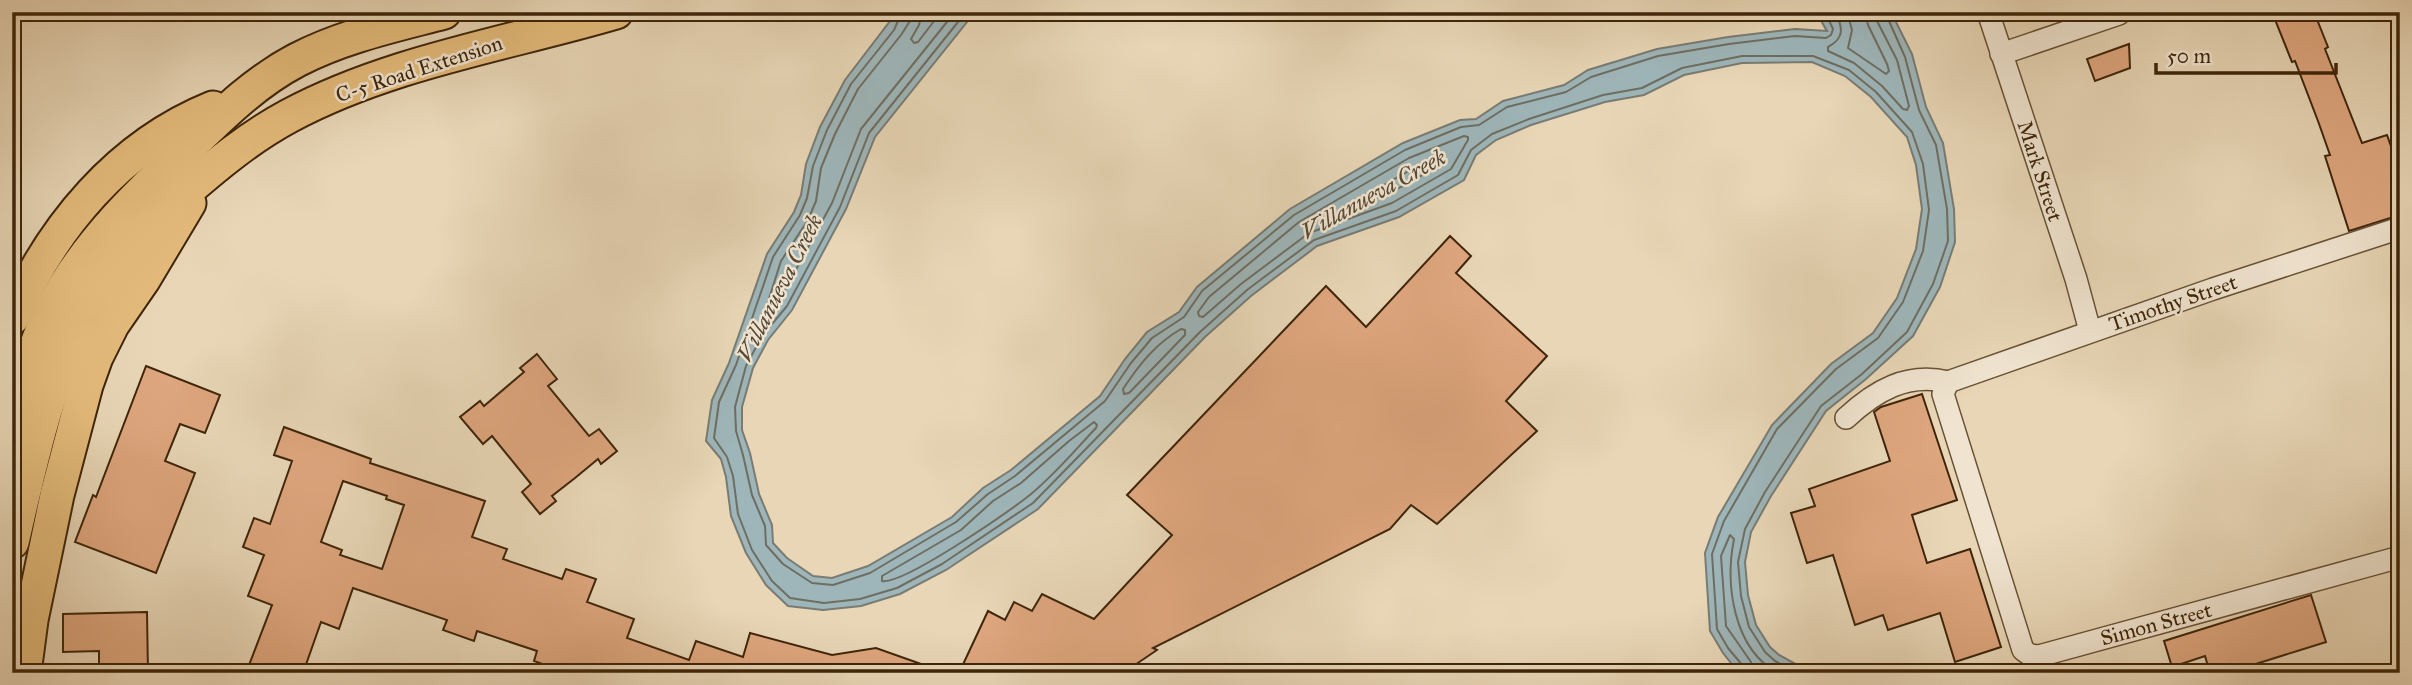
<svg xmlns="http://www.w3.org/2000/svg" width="2412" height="685" font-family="'IM FELL Great Primer',serif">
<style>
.water{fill:#9eb6ba;stroke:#787c74;stroke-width:2}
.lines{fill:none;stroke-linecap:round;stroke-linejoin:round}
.shore{stroke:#6e6e62;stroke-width:2}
.building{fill:#dea67e;stroke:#3e250a;stroke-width:2;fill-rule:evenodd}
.minor-casing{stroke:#685135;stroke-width:24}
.primary-casing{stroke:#3e250a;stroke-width:37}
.minor{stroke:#f0e4d0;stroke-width:21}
.primary{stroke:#e4bb7b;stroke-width:33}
.labels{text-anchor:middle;stroke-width:5;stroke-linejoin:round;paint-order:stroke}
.street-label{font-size:21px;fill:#3e250a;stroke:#f0e4d0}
.water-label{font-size:23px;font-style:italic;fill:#564936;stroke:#f0e4d0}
</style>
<rect width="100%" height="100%" fill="#e8d6b6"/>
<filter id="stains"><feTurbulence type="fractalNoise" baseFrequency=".00286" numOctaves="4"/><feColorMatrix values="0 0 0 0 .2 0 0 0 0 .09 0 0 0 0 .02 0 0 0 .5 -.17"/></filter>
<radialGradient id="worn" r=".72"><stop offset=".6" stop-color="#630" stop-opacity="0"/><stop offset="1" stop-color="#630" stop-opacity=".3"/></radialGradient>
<path class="water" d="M897,12H975L875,137L846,209L792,310L768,340L753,368L742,407V430L750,453L759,494L772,525L773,543L787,558L813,576L832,578L868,566L952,517L983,488L1011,470L1100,396L1125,359L1147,332L1179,312L1197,287L1290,209L1403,143L1460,120L1476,119L1503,101L1564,85L1588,70L1657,49L1728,37L1795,29L1827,31L1816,12H1891L1912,54L1926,107L1943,143L1954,209L1955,242L1940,287L1913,336L1866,379L1826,411L1771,496L1751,532L1745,562L1748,595L1756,625L1770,647L1779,655L1812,673H1739L1723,653L1710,631L1705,553L1718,517L1772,425L1831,364L1873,333L1897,298L1916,249L1922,209L1916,165L1907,137L1871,97L1845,76L1812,62L1742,63L1684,75L1644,95L1605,102L1531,125L1496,140L1476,155L1464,180L1399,217L1317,246L1251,296L1205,337L1038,509L946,570L900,594L861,606L823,610L788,606L766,585L746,553L731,516L726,477L721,459L706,441L712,400L729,363L767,254L794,212L801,195L806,164L820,127L845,80Z"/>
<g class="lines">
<g class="shore">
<path d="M902,12L894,30L851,84L827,130L813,166L807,198L800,215L773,257L736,365L719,402L714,438L727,457L733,476L738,514L752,550L772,581L790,598L824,603L860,599L897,588L942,564L1033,503L1200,332L1247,290L1314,240L1396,211L1458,175L1471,150L1492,134L1529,119L1603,95L1642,88L1682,68L1742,56H1813L1849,70L1876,92L1912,132L1923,164L1929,210L1923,251L1903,302L1878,338L1836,369L1777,429L1724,521L1712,554L1717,629L1728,648L1743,666L1744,673"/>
<path d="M911,12L910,21L901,35L858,89L835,134L821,168L816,201L808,220L781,261L766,308L768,312L771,311L779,301L832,203L861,129L955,12"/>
<path d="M922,12L919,25L911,39L914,43L918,42L941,12"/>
<path d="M966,12L869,133L840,207L787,306L762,336L746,366L735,407L736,431L743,455L752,495L765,526L766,545L783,564L812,583L833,585L870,573L956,522L988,494L1015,476L1105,401L1131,363L1152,338L1184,317L1202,291L1294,215L1405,150L1461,127L1479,125L1507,107L1566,92L1591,77L1658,56L1729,44L1795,36L1826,38L1831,35L1833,29L1825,12"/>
<path d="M1835,12C1843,27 1845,38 1828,47V51L1854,63L1882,86L1903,109L1907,110L1909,106L1897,60L1877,21L1876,12"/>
<path d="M1847,12L1852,30L1848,48L1886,74L1889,71L1887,64L1868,25L1865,12"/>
<path d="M1464,136L1468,137V140L1451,169L1392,203L1309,233L1241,284L1203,317L1199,316L1198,312L1209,297L1299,222L1409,158Z"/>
<path d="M1431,162L1434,167C1415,181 1393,192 1371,200L1367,198L1368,194L1414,168Z"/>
<path d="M1181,329L1185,330V335L1129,393L1124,394L1123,389C1139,365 1155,344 1181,329Z"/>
<path d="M1094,422L1097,425L1096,428C1074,451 1052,478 1026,498C1005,514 903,585 882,581V576L961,530L993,501L1021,483L1069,441Z"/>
<path d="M1753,673L1751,662L1726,626L1721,556L1730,535L1734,539C1725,584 1733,649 1778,673"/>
<path d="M1797,673L1775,661L1765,652L1749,627L1741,596L1738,562L1745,529L1765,492L1821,406L1862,374L1907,332L1933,284L1948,241L1947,209L1936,145L1919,110L1905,57L1885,12"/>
</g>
</g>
<g class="building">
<path d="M2272,12H2314L2328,47L2325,49L2362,143L2387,135L2400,172V215L2349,231L2325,156L2330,155L2318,121L2295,61L2292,62Z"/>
<path d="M2129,44L2130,68L2095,81L2087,59Z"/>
<path d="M1450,236L1471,256L1456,273L1547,356L1506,401L1537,431L1437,524L1411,505L1390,529L1153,648L1157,650L1123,673H959L988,611L1005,620L1014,602L1032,611L1042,594L1094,619L1172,535L1127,495L1326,286L1366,327Z"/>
<path d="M537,354L557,379L548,386L589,436L599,429L617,451L601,464L598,459L575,478L552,496L556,501L540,514L522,492L531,484L492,436L483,444L460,417L480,401L484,406L524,372L520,368Z"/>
<path d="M146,366L220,395L205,433L180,424L165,461L195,473L156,573L75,542L93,495L96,497Z"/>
<path d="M1922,394L1957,500L1912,515L1927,563L1970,549L2001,647L1955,662L1940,613L1888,630L1883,615L1855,625L1833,555L1807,563L1791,513L1815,506L1809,489L1890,461L1874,412L1881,407Z"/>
<path d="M284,427L371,459L370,463L485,501L472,537L507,549L503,559L562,579L566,569L596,579L587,602L634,619L627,638L689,660L696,641L743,657L750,633L832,655L876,648L938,670V673H567L534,661L537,651L477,631L474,641L443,630L447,620L353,588L339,629L321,622L303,673H246L272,605L248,596L264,555L243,547L254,518L270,524L292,461L274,455ZM343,481L387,496L386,499L404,505L382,569L340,555L342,550L321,542Z"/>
<path d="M2311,595L2326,642L2227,673H2210L2205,656L2172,667L2164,641Z"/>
<path d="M147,612L148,673H99V651L63,652V614Z"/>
</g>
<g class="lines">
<defs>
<g id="minor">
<path d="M1988,12L2076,279L2090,331"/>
<path d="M2001,54L2119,14"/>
<path d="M1948,382L1943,394L2023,650L2030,655L2039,656L2400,557"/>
<path d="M1948,382L2213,289L2400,228"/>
<path d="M1846,418C1875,391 1907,372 1948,382"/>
</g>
<g id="primary">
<path d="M12,318C52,227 119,146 213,108"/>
<path d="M12,422C24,384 35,342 53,307C87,242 141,191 194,142C226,111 257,81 297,60C343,36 395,25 444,12"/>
<path d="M12,542C29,470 46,387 80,320C106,271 142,231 183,194C216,165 250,137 289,116C390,62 507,44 616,12"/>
<path d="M24,673L31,620L57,495L86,385L96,357L112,325L143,280L189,203"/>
</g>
</defs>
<use href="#minor" class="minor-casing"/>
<use href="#primary" class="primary-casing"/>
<use href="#minor" class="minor"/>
<use href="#primary" class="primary"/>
</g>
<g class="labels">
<g class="street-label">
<text transform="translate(419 69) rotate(-18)" y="7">C-5 Road Extension</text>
<text transform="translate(2040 171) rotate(72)" y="7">Mark Street</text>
<text transform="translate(2173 303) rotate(-19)" y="7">Timothy Street</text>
<text transform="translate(2156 624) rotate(-15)" y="7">Simon Street</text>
</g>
<g class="water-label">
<text transform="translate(1373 194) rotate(-29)" y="8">Villanueva Creek</text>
<text transform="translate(779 288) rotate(-63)" y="8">Villanueva Creek</text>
</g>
</g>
<rect width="2412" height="685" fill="none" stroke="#e8d6b6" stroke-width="42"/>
<rect x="14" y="14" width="2384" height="657" fill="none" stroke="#3e250a" stroke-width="3.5"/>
<rect x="21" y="21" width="2370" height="643" fill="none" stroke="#3e250a" stroke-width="2"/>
<path d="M2156 63v10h180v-10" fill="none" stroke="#3e250a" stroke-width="3.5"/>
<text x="2167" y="63" font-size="21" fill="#3e250a" stroke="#f0e4d0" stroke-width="5" paint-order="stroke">50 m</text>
<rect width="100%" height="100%" filter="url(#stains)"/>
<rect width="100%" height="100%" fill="url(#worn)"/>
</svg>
